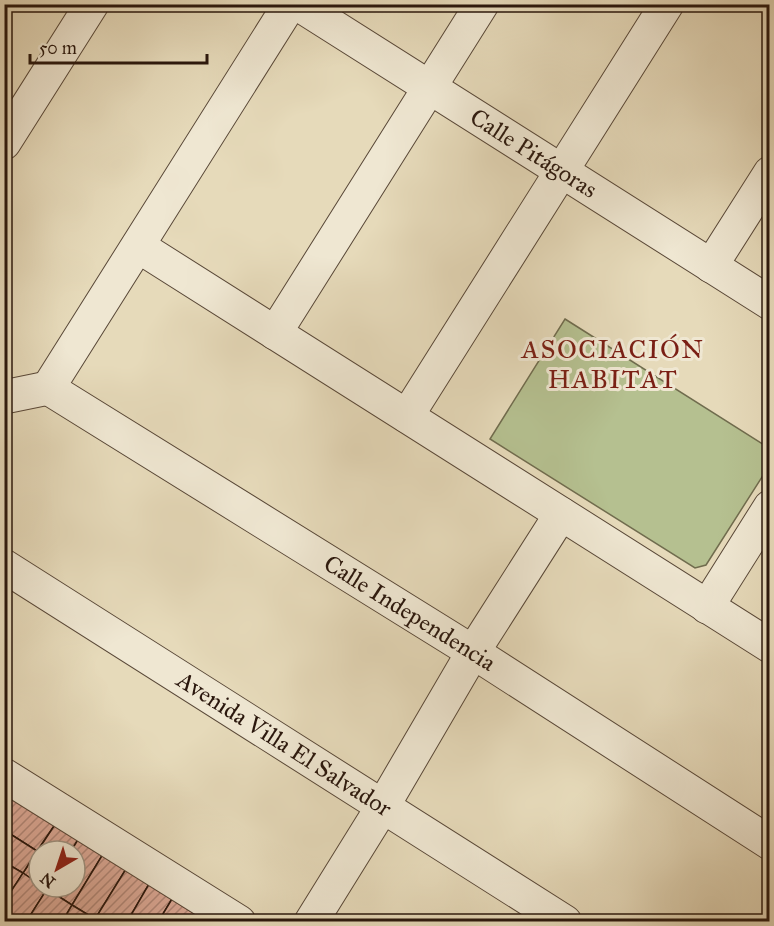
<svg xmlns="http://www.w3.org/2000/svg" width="774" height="926" font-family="'IM FELL Great Primer',serif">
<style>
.pitch{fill:#b5c090;stroke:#706c4e;stroke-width:1.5}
.building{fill:url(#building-hatch);stroke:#2a170d;stroke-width:1.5}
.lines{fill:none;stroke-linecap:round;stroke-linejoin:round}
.minor-casing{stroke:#594838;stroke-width:35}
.minor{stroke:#efe7d2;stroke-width:33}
.labels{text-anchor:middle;stroke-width:6;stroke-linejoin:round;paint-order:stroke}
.street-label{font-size:24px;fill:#2a170d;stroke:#efe7d2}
.neighbourhood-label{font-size:26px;letter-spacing:1.5px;fill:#7a1f14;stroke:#efe7d2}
</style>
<defs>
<pattern id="building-hatch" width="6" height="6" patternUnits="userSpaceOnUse" patternTransform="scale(1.5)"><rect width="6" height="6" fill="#ddaa98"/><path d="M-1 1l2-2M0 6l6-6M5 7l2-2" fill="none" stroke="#b3897a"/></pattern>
</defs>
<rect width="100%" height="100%" fill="#e6daba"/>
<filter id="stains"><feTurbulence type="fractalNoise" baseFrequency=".00333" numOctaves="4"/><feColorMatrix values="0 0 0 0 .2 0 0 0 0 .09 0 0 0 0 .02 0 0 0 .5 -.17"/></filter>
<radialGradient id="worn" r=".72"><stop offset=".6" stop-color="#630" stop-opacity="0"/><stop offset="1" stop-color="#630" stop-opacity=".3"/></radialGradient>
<path class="pitch" d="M565,319L769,448V466L706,565L695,568L490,439Z"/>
<g class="building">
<path d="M4,792L56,823L37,851L4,830Z"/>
<path d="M56,823L79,838L71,851H39V884L23,873Z"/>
<path d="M4,830L37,851L23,873L4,862Z"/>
<path d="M79,838L103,854L72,905L47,889L48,887H75V851H71Z"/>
<path d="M103,854L126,869L95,919L72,905Z"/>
<path d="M4,862L23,873L7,898L4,897Z"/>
<path d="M126,869L149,884L127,922H98L95,919Z"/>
<path d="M23,873L39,884V887L47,889L26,922H4V902Z"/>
<path d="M149,884L172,899L158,922H127Z"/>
<path d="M47,889L72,905L62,922H26Z"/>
<path d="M172,899L197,915L192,922H158Z"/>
<path d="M72,905L95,919L94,922H62Z"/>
</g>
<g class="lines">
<defs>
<g id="minor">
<path id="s1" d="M298,4L770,303"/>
<path d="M4,143L92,4"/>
<path d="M138,246L770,646"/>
<path d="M711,266L770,173"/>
<path d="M275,333L482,4"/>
<path id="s2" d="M48,388L473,652L770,843"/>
<path d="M48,388L290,4"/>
<path d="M4,397L48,388"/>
<path d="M407,416L667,4"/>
<path id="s3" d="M4,566L565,922"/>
<path d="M707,607L770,507"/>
<path d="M4,775L239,922"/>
<path d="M311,922L383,806L473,652L561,514"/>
</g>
</defs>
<use href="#minor" class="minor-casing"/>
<use href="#minor" class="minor"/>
</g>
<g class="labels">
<g class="street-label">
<text dy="8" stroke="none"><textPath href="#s1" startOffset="279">Calle Pitágoras</textPath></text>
<text dy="8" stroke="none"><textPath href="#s2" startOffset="426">Calle Independencia</textPath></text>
<text dy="8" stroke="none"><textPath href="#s3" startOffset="332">Avenida Villa El Salvador</textPath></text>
</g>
<g class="neighbourhood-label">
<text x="613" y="358">ASOCIACIÓN<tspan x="613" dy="30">HABITAT</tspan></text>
</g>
</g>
<rect width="774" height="926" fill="none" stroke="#e6daba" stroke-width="24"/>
<rect x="6" y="6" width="762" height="914" fill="none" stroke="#2a170d" stroke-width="3"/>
<rect x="12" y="12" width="750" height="902" fill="none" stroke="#2a170d" stroke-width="1.5"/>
<g transform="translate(57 869) rotate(219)"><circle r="28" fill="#efe7d2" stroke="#a09483" stroke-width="1.5"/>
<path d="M0-4.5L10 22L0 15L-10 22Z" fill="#8f2418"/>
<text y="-9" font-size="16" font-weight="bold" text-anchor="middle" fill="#2a170d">N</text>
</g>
<path d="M30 54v9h177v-9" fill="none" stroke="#2a170d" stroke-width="3"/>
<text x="39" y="54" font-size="18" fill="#2a170d" stroke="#efe7d2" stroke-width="4.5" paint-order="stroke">50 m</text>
<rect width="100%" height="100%" filter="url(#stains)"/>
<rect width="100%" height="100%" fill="url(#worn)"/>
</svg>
